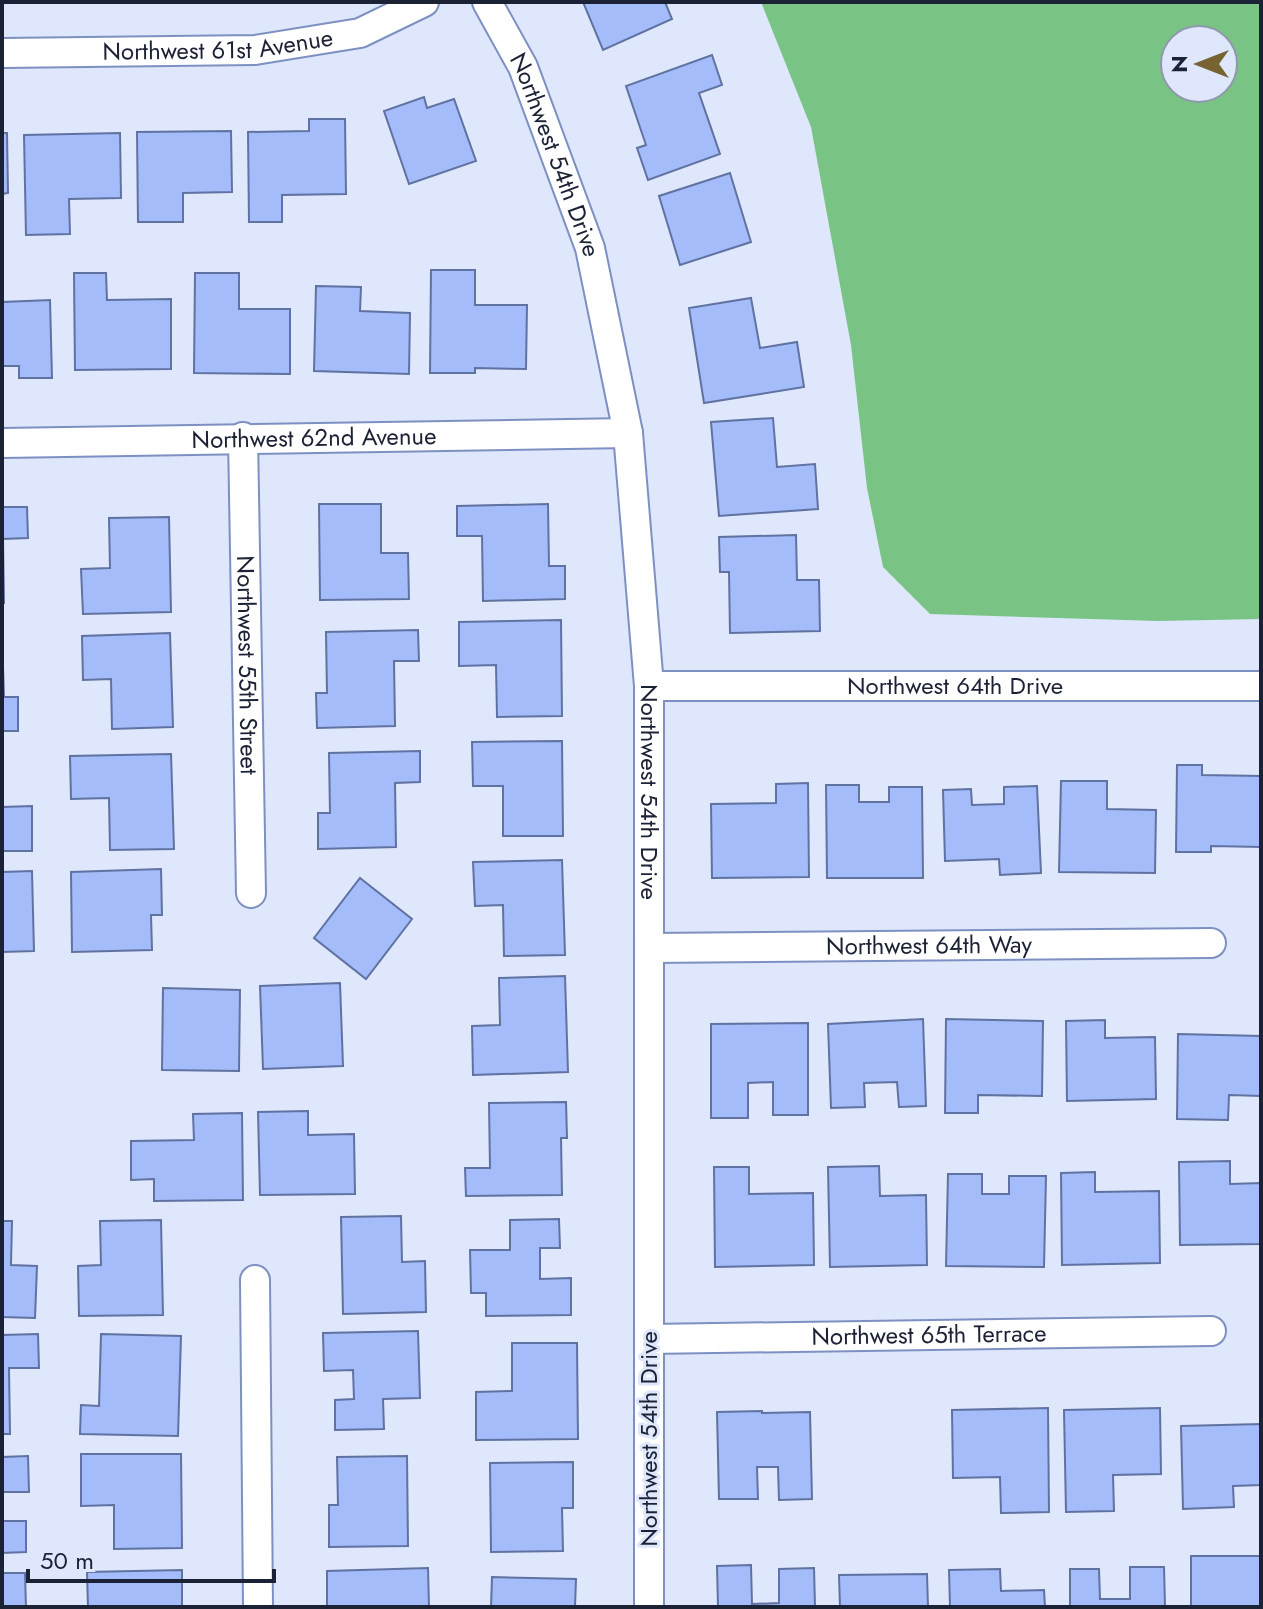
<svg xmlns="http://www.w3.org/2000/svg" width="1263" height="1609" font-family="Jost,sans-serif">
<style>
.water{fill:#79c485;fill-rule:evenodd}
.building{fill:#a4bcfa;stroke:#6072a1;stroke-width:2}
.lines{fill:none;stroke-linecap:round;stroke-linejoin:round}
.minor-casing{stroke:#7d90c1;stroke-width:32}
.minor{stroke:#fff;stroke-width:28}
.labels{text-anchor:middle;stroke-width:6;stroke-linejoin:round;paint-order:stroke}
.street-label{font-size:24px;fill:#1b2235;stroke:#dee7fc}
</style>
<rect width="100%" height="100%" fill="#dee7fc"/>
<path class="water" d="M761,2H1261V619L1158,621L930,614L883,567L867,488L851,345L811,127ZM1175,40H1223V88H1175Z"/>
<g class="building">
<path d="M583,2H665L672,19L603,50Z"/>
<path d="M712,55L722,85L699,93L720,154L648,180L637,148L646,145L626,86Z"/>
<path d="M424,97L427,108L454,99L476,161L409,184L384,111Z"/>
<path d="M309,119H345L346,194L282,195V222H249L248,132L309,131Z"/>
<path d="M231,131L232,192L183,193V222H138L137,132Z"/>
<path d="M2,133H7L8,193L2,194Z"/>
<path d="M120,133L121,198L69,199L70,234L26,235L24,135Z"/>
<path d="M730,173L751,242L680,265L659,196Z"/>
<path d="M431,270H475V305H527L526,369L475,368V373H430Z"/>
<path d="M74,273H106L107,300L171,299V369L75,370Z"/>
<path d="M195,273H239V309H290V374L194,373Z"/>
<path d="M316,286L361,287L360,311L410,313L409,374L314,371Z"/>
<path d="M751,298L760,348L797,342L804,387L704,403L689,308Z"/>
<path d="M50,300L52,378H19V366H2V302Z"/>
<path d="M773,418L777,467L815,464L818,509L719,516L711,422Z"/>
<path d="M319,504H381V553H408L409,599L320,600Z"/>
<path d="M548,504L549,566H565V599L483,601L482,536H457V506Z"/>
<path d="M2,507H27L28,538L3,539L4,603H2Z"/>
<path d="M169,517L171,612L83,614L81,569L110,568L109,518Z"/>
<path d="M796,535L797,580H819L820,631L730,633L729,572H720L719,537Z"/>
<path d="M561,620L562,716L497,717L496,665L459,666V622Z"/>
<path d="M418,630L419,661H394L395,726L317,728L316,693H327L326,632Z"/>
<path d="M170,633L173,727L112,729L111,679L83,680L82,636Z"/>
<path d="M2,637L4,697H18V731H2Z"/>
<path d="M562,741L563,836H503V786H473L472,742Z"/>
<path d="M420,751V782L395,783L396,847L318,849V813H330L329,753Z"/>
<path d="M171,754L174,849L110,850L109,798L71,799L70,756Z"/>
<path d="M1177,765H1202V775L1261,776V847L1211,846V852H1176Z"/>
<path d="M1061,781H1107V809L1156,810L1155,873L1059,872Z"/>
<path d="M808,783L809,877L712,878L711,804L776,803V784Z"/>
<path d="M826,785H859V802H889V787H922L923,878H827Z"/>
<path d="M1037,786L1041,873L1000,875L999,859L945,861L943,790L971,789L972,805L1004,804V787Z"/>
<path d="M32,806V851H2V807Z"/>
<path d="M562,860L565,955L504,956L503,905L475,906L473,862Z"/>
<path d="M161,869L162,915H151L152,950L72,952L71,872Z"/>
<path d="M32,871L34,951L2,952V872Z"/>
<path d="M360,878L412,919L366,979L314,938Z"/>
<path d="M565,976L568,1072L473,1075L472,1026L500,1025L499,978Z"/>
<path d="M340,983L343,1066L263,1069L260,986Z"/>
<path d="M163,988L240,990L239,1071L162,1070Z"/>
<path d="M923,1019L926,1106L899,1107L897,1082L864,1083L865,1107L831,1108L828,1024Z"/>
<path d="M946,1019L1043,1021L1042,1096L978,1095V1113H945Z"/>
<path d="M1105,1020V1038L1155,1037L1156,1099L1067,1101L1066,1021Z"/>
<path d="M808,1023V1115H773V1082L748,1083V1118H711V1024Z"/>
<path d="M1178,1034L1261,1036V1096L1229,1095L1228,1120L1177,1119Z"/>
<path d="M566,1102L567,1138H561L562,1195L466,1196L465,1168H490L489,1103Z"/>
<path d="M308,1111V1135L354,1134L355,1194L260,1195L258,1112Z"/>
<path d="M242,1113L243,1200L154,1201V1179L131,1180V1141L194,1140L193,1114Z"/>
<path d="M1230,1161V1184L1261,1183V1244L1180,1245L1179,1162Z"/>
<path d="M879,1166L880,1196L926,1195L927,1265L830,1267L828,1167Z"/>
<path d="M714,1167H749V1194L813,1193L814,1265L715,1267Z"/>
<path d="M1095,1172V1192L1159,1191L1160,1263L1062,1265L1061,1173Z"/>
<path d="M948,1174H982V1194H1009V1176H1046L1044,1267L946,1266Z"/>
<path d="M401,1216L402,1262L425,1261L426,1312L343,1314L341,1217Z"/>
<path d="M559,1219L560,1248H540V1279L571,1278V1315L486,1316V1293H471L470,1250H510V1220Z"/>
<path d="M161,1220L163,1315L79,1316L78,1266L101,1265L100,1221Z"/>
<path d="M2,1221H12L11,1265L37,1266L35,1318L2,1317Z"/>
<path d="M418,1331L420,1398L383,1399L384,1429L335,1430V1400L354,1399L353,1370L324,1371L323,1333Z"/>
<path d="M38,1334L39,1368H9L10,1434H2V1335Z"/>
<path d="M101,1334L181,1336L178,1436L80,1434L81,1405L99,1406Z"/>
<path d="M512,1343H577L578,1439L476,1440V1392L512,1391Z"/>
<path d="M1048,1408L1049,1512L1001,1513L1000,1477L953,1478L952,1410Z"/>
<path d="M1160,1408L1161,1474L1113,1475L1114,1511L1066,1512L1064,1410Z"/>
<path d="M762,1411V1413L810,1412L812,1499L779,1500L778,1467H757L758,1499H719L717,1412Z"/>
<path d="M1261,1424V1485L1233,1486L1234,1507L1183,1509L1181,1426Z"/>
<path d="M81,1454H181L182,1548L114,1549V1505L81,1506Z"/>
<path d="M28,1456L29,1492H2V1457Z"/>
<path d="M407,1456L408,1546L329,1547V1505H338L337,1457Z"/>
<path d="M573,1462V1508H562L563,1551L491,1552L490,1463Z"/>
<path d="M2,1521H26V1552L2,1553Z"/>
<rect x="1191" y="1556" width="70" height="51"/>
<path d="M751,1565L752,1604L779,1603V1569L814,1568L815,1607H718L717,1566Z"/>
<path d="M1130,1567H1164L1165,1607H1070V1569H1099L1100,1599H1130Z"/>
<path d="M428,1568L429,1607H327V1571Z"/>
<path d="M1000,1569L1001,1591L1044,1590L1045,1607H950L949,1570Z"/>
<path d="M182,1570V1607H88L87,1572Z"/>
<path d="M2,1573H25L26,1607H2Z"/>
<path d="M927,1574L928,1607H840L839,1575Z"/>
<path d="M492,1577L576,1579L575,1607H491Z"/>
</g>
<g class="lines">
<defs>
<g id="minor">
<path id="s1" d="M487,2L523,67L590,248L628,433L649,686V1607"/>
<path id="s2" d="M2,53L255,50L360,33L424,2"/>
<path id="s3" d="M243,437L251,893"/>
<path id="s4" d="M2,443L628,433"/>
<path id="s5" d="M649,686H1261"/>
<path id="s6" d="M649,948L1211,943"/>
<path d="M255,1280L258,1607"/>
<path id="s7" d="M649,1339L1211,1331"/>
</g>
</defs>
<use href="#minor" class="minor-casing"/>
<use href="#minor" class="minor"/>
</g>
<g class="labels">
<g class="street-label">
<text dy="8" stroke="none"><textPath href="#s2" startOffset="216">Northwest 61st Avenue</textPath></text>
<text dy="8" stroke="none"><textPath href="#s1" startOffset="168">Northwest 54th Drive</textPath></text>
<text dy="8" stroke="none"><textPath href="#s4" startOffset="312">Northwest 62nd Avenue</textPath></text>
<text dy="8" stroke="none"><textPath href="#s3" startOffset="228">Northwest 55th Street</textPath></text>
<text dy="8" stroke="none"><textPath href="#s5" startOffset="306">Northwest 64th Drive</textPath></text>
<text dy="8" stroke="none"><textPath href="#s1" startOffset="816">Northwest 54th Drive</textPath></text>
<text dy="8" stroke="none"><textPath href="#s6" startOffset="280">Northwest 64th Way</textPath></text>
<text dy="8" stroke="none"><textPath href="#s7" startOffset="280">Northwest 65th Terrace</textPath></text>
<text transform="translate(649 1439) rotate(-90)" y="8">Northwest 54th Drive</text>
</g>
</g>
<rect width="1263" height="1609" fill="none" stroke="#1b2235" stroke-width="8"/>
<g transform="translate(1199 64) rotate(270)"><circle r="38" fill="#dee7fc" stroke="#9098ac" stroke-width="2"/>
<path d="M0-6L14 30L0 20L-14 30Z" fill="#776332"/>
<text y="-12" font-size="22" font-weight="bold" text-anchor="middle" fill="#1b2235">N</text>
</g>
<path d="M28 1569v12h246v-12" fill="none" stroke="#1b2235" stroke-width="4"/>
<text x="40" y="1569" font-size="24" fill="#1b2235" stroke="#dee7fc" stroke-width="6" paint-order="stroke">50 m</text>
</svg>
